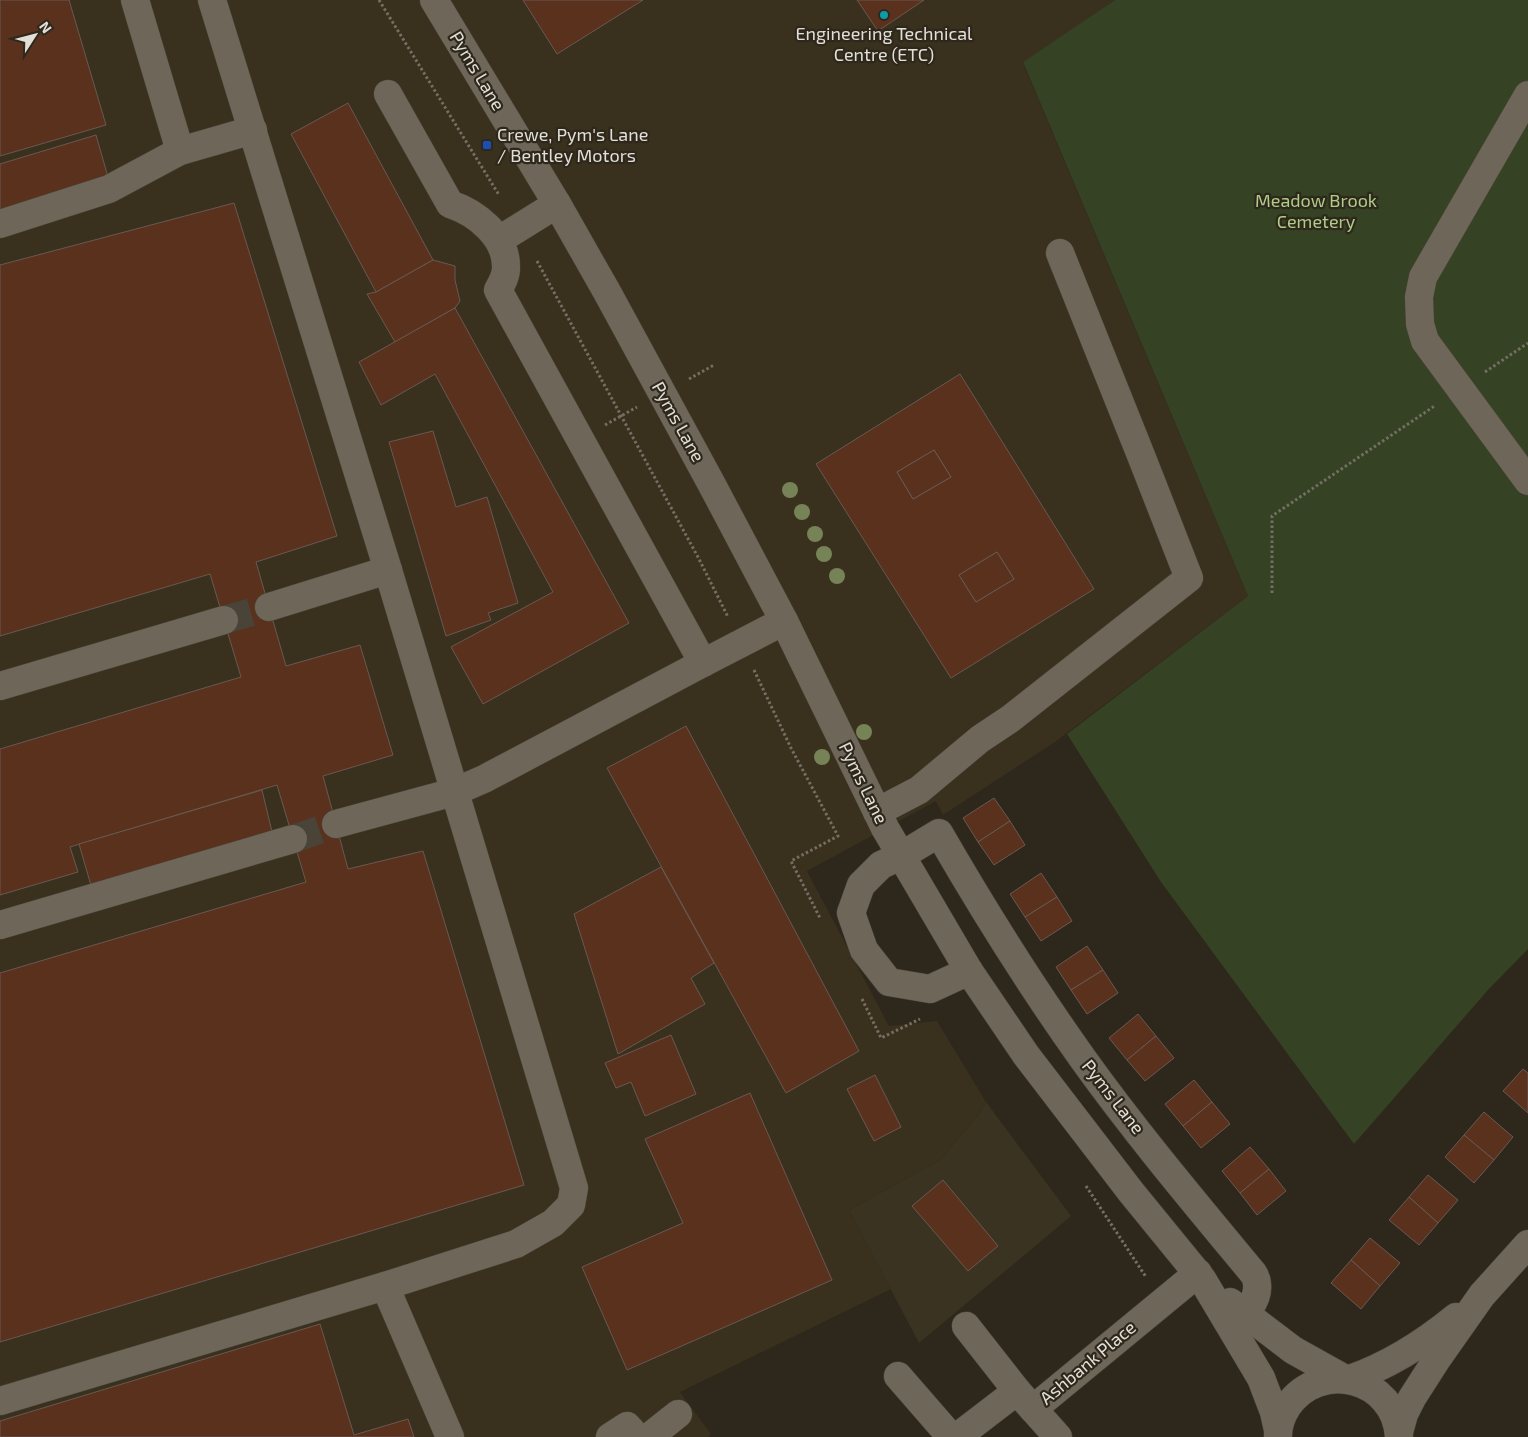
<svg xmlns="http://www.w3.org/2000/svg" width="1528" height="1437" font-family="'Exo 2',sans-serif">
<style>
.commercial{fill:#3a3322}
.built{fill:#39301e}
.green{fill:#354223}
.building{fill:#5a311d;stroke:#695953;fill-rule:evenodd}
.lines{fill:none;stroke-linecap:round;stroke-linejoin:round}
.minor-tunnel{stroke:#494338;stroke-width:28;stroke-dasharray:28 14;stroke-linecap:butt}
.minor-casing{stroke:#4b473c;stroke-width:29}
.path{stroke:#746f64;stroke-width:3;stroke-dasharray:2.5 2.5;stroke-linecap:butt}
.minor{stroke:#6e6759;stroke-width:28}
.tree{fill:#768357}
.culture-dot{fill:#0f9aa8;stroke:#2e281c;stroke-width:2}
.transit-dot{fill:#1a4fb4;stroke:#2e281c;stroke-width:2}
.labels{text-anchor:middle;stroke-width:4.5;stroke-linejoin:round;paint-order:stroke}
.poi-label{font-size:18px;fill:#e3dfd7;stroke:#2e281c}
.street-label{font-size:18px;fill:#e3dfd7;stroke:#2e281c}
.park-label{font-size:18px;fill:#b0cd88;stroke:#2e281c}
</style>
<rect width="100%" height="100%" fill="#2e281c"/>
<path class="commercial" d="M986,1102L1071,1216L919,1343L849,1210L940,1160L979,1114Z"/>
<path class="built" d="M0,0H1115L1023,63L1248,596L1055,742L943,815L936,801L807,871L889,1026L937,1021L986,1102L979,1114L940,1160L849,1210L891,1289L680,1392L711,1434L708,1437H0Z"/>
<path class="green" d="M1115,0H1528V949L1488,990L1354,1144L1161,882L1067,734L1248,596L1023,62Z"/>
<g class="building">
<path d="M0,0H69L106,125L0,156Z"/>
<path d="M523,0H643L557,54Z"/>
<path d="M857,0H924L878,31Z"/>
<path d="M348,103L433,260L376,292L291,134Z"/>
<path d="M96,135L108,177L0,210V164Z"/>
<path d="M234,203L337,536L256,562L286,666L360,645L393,755L323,776L348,869L423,851L524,1185L0,1342V973L306,882L277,785L70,847L78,872L0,895V749L241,677L210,574L0,636V265Z"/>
<path d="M433,260L455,266V280L460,301L455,308L395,342L367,294L376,292Z"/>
<path d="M455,308L629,623L483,704L451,647L553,592L435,374L381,405L359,362Z"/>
<path d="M960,374L1094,589L951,678L816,464ZM934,450L951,477L913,499L897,472ZM997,552L1014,579L976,602L959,575Z"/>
<path d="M433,431L456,507L487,497L518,603L488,613L491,620L446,636L389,442Z"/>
<path d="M934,450L951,477L913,499L897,472Z"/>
<path d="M997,552L1014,579L976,602L959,575Z"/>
<path d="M686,726L859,1051L786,1093L607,768Z"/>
<path d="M262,790L273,836L92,889L79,844Z"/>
<path d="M994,798L1010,821L978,842L963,818Z"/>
<path d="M1010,821L1025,845L994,865L978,842Z"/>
<path d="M661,867L714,963L691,978L705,1004L618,1054L574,914Z"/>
<path d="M1041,873L1057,897L1025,917L1010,894Z"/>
<path d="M1057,897L1072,921L1041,941L1025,917Z"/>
<path d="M1087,946L1103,970L1071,990L1056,967Z"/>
<path d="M1103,970L1118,993L1087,1014L1071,990Z"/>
<path d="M1138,1014L1156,1036L1127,1060L1109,1038Z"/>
<path d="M671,1035L696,1094L645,1116L631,1082L616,1088L605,1063Z"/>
<path d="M1156,1036L1174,1058L1145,1081L1127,1060Z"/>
<path d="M1523,1069L1528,1073V1113L1503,1091Z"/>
<path d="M875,1075L901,1127L874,1141L847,1089Z"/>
<path d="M1194,1080L1212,1102L1183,1126L1165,1104Z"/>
<path d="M750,1093L832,1280L627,1370L582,1267L683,1223L645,1139Z"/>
<path d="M1212,1102L1230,1124L1201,1148L1183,1126Z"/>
<path d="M1484,1112L1513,1137L1494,1160L1464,1135Z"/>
<path d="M1464,1135L1494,1160L1474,1183L1445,1157Z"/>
<path d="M1250,1147L1269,1169L1240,1193L1222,1171Z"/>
<path d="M1269,1169L1286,1191L1257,1215L1240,1193Z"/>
<path d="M1428,1175L1458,1200L1438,1223L1409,1197Z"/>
<path d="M943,1180L998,1246L968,1271L912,1206Z"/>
<path d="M1409,1197L1438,1223L1419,1245L1389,1220Z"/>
<path d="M1370,1238L1400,1263L1380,1286L1351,1260Z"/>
<path d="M1351,1260L1380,1286L1361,1309L1331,1283Z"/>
<path d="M320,1324L354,1435L408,1419L414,1437H0V1421Z"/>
</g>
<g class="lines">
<g class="minor-tunnel">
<path d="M224,620L269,607"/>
<path d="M293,839L336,824"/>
</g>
<defs>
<g id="minor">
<path d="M135,0L180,151"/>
<path d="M434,0L557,204L607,292L711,483L784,621L885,828L969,971L1026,1055L1131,1192L1202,1279L1261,1378L1274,1412L1278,1430"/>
<path d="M388,94L450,204C477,213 507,237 506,268C506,276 502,283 498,290L703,663"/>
<path d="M1528,95L1423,277L1419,297L1420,324L1425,341L1528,481"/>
<path d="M0,224L109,189L180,151L253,130"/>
<path d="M499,240L557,204"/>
<path d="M269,607L388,570"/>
<path d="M0,686L224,620"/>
<path d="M877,812L919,790L980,739L1010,719L1189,578L1142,458L1060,253"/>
<path d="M336,824L454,792L484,779L703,663L784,621"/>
<path d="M0,925L293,839"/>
<path d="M969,971L930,989L889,982L864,950L851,913L861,885L881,865L901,856L939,833C984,911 1031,986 1083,1059C1136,1133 1195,1203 1253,1273C1255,1276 1257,1280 1257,1284C1259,1302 1243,1316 1231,1326"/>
<path d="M385,1286L450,1437"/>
<path d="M1230,1302L1293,1350L1345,1379"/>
<path d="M966,1326L1017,1391"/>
<path d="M898,1376L951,1437"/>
<path d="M1350,1379C1390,1365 1423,1344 1456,1317"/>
<path d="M0,1401L385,1286L516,1244L553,1223L571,1205L574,1188L388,570L212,0"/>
<path d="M1033,1409L1198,1273"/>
<path d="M1399,1432L1404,1414L1412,1398L1437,1359L1482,1295L1528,1244"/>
<path d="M1278,1436C1278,1425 1282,1415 1287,1407C1320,1358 1396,1378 1399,1437"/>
<path d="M610,1437L627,1426L637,1437"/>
<path d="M649,1437L678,1414"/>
<path d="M957,1437L1017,1391L1058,1437"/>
</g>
</defs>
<use href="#minor" class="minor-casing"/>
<g class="path">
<path d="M379,0L499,195"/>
<path d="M537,261L699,559L728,617"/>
<path d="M1485,372L1528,343"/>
<path d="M689,379L714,365"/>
<path d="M605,425L637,407"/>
<path d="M1272,593V516L1436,405"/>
<path d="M754,670L791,748L838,836L791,861L820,918"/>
<path d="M862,999L881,1038L920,1019"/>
<path d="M1086,1186L1146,1277"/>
</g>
<use href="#minor" class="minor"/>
</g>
<g class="tree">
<circle cx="790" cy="490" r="8"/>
<circle cx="802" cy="512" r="8"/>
<circle cx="815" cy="534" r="8"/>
<circle cx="824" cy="554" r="8"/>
<circle cx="837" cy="576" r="8"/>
<circle cx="864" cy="732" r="8"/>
<circle cx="822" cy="757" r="8"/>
</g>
<circle class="culture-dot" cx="884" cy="15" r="5"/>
<rect class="transit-dot" x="482" y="140" width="10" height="10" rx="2.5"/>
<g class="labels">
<g class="poi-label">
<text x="884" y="40">Engineering Technical<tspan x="884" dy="21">Centre (ETC)</tspan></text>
<text x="497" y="141" text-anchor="start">Crewe, Pym's Lane<tspan x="497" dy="21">/ Bentley Motors</tspan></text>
</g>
<g class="street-label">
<text transform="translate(477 71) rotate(59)" y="6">Pyms Lane</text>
<text transform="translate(678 422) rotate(61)" y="6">Pyms Lane</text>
<text transform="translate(863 783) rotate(64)" y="6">Pyms Lane</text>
<text transform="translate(1113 1097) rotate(52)" y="6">Pyms Lane</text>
<text transform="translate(1088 1363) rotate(-40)" y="6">Ashbank Place</text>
</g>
<g class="park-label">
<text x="1316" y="207">Meadow Brook<tspan x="1316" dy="21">Cemetery</tspan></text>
</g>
</g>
<g transform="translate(35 35) rotate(54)" stroke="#2e281c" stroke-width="4" paint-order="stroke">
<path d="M0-4L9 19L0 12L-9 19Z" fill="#e3dfd7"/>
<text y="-8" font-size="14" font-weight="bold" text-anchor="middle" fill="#e3dfd7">N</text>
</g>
</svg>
